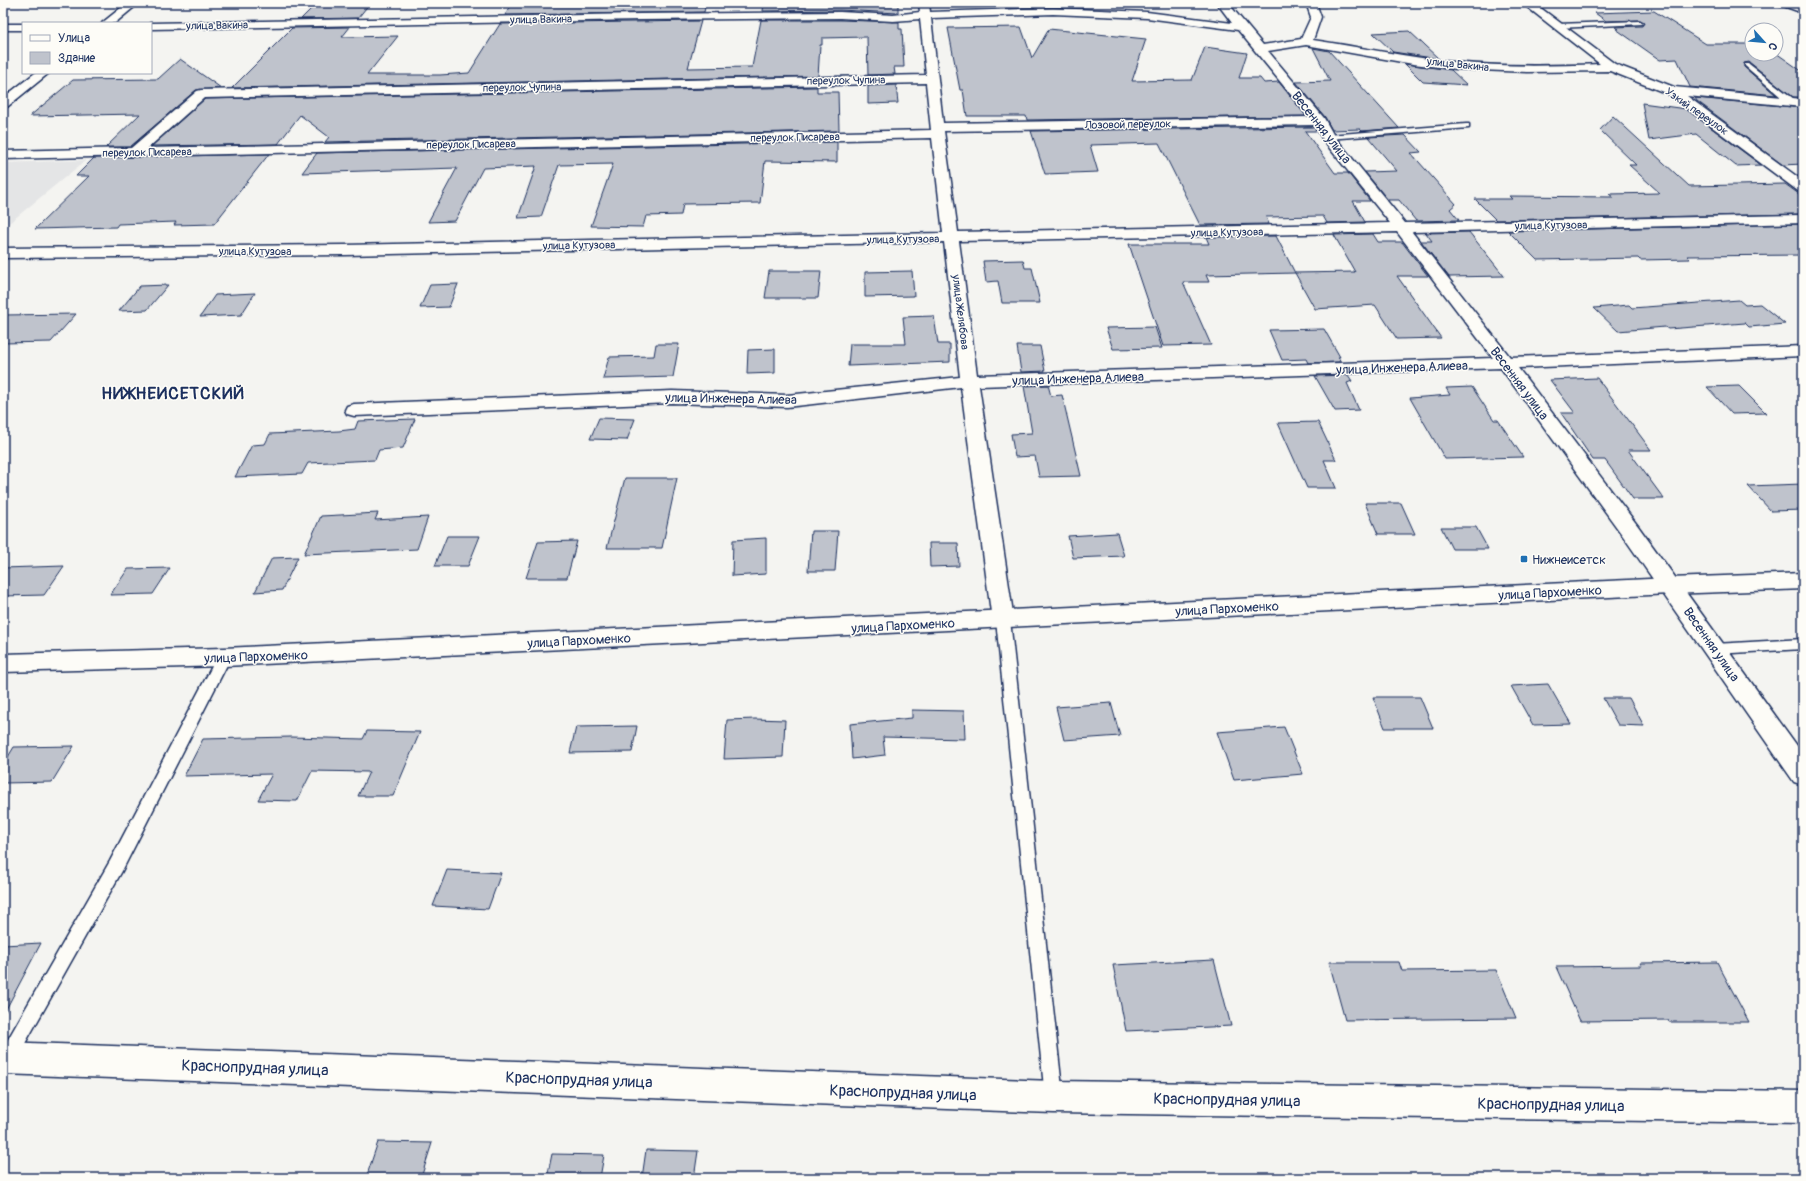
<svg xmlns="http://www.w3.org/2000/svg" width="1806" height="1181" font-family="Pangolin,sans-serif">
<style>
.built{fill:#e4e5e6}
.building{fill:#bfc3cc;stroke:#1b2f5e}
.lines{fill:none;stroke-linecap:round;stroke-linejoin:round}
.lane-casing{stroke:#1b2f5e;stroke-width:3}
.street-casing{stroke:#1b2f5e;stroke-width:3}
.secondary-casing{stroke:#1b2f5e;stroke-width:3}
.primary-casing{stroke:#1b2f5e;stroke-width:3}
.lane{fill:#fdfcf7;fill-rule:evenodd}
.street{fill:#fdfcf7;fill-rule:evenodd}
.secondary{fill:#fdfcf7;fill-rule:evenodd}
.primary{fill:#fdfcf7;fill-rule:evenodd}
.poi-dot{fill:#1f6fb2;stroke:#fdfcf7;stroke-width:1.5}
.labels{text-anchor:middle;stroke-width:3;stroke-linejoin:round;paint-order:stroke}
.far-street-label{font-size:11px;fill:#1b2f5e;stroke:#fdfcf7}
.street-label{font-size:13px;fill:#1b2f5e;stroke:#fdfcf7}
.poi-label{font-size:13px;fill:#1b2f5e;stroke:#fdfcf7;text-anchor:start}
.near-street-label{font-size:16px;fill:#1b2f5e;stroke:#fdfcf7}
.district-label{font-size:17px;font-weight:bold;letter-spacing:1px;fill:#1b2f5e;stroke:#fdfcf7}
</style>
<rect width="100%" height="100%" fill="#f4f4f1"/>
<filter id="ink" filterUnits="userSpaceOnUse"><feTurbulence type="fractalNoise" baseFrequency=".025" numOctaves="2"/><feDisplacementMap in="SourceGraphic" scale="8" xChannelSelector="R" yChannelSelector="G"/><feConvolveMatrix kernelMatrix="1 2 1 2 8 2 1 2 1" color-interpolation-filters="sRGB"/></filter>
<g filter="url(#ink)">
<path class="built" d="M86,160L3,228V163Z"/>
<g class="building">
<path d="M317,3H370L358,18L301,19Z"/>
<path d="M513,3H706L704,12L505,15Z"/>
<path d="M764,3H898V13L840,10L763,11Z"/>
<path d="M1654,11L1706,44H1750L1752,42V54L1776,53L1803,72V97H1793L1749,62L1744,63V67L1776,95L1690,87L1677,59L1660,60L1616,29H1619L1615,27L1642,26L1644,22L1640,20L1606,21L1595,13Z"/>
<path d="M761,20H840L899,22V29H902L904,67H894L895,74L868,75L867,37L822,38V45H820L818,76L232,88L292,28L350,27L342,37L398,36L367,75H440L469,73L500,24L701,21L688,68L752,67Z"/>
<path d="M1021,27L1032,58L1049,29L1146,39L1132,81L1192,80L1205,47L1247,53L1239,78H1260L1264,83L1279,82L1306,116L1027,120L1026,116H967L963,90H960L948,28Z"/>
<path d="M1409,31L1439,59L1393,52L1373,33Z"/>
<path d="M1313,48L1329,51L1399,128L1362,131L1360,129L1332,130L1325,117L1296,82L1330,81Z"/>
<path d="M180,59L221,88L196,90L130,147H106L140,114L30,116L73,80L158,79Z"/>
<path d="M1405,64L1451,70L1467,85L1423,82Z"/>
<path d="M896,85L898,103L868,104V86Z"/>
<path d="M817,87V92H838L839,130L837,131L325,142L329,137L300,115L278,144L152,146L205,99Z"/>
<path d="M1695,98L1803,108V164L1783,165L1697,101Z"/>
<path d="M1642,103L1686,109L1761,165L1736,166L1696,134L1649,140Z"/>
<path d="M1613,116L1689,186L1785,184L1803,197V214L1496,220L1475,199H1512L1509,196L1613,197L1609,194L1660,193L1629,165H1636L1600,130Z"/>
<path d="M1314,127L1316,131H1305L1335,173H1348L1370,201H1353L1365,222L1327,223L1323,216L1266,217L1269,224L1200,225L1159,143L1090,145L1098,172L1045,174L1031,131Z"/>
<path d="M1405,135L1421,152L1411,153L1456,204L1450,209L1459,220L1416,221L1399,200H1388L1365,172L1397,171L1368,137Z"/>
<path d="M837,142V162L765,161L760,203L683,204L681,215L646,216L643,227L591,226L613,164L559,165L541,217L518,218L536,166L483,168L455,221L428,222L457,168L302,173L317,153Z"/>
<path d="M269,154L214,224L174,225L176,222L118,224L116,227L35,229L89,176H76L94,158Z"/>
<path d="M1803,224V255L1687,256L1690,259L1640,260L1638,258L1537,260L1508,231Z"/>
<path d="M1469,232L1504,276L1449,277L1421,241H1432L1426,233Z"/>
<path d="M1373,234L1378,242H1402L1428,276H1397L1441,338L1397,339L1375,305L1315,309L1295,273L1355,272L1334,235Z"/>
<path d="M1276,236L1295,273L1206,275L1209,282H1183L1211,345L1163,346L1129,244H1209L1206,237Z"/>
<path d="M1023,260L1025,268H1032L1040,303H1002L998,281L986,282L983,261Z"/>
<path d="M769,271H821L818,298H765Z"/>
<path d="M912,271L914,296L865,297V272Z"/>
<path d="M458,284L449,307L420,308L430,285Z"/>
<path d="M168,285L147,310L119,311L140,286Z"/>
<path d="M255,293L241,315L200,317L215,295Z"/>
<path d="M1739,300L1745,305L1760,304L1785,324L1749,327L1745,323L1668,329L1665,327L1618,331L1594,308L1629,305L1632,308Z"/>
<path d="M76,314L51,342L3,343V315Z"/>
<path d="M934,316L938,344H950V362L848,366L850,344H906L903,317Z"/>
<path d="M1155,327L1162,348L1113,349L1106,328Z"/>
<path d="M1324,329L1340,357H1338L1341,362L1308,363L1306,359L1282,360L1269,330Z"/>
<path d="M656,344H679L673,377L603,379L609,357L654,356Z"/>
<path d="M1017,346H1040L1045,371L1021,372Z"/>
<path d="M775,349V373L747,374L748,350Z"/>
<path d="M1348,375L1352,381L1347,383L1359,410L1335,411L1315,376Z"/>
<path d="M1597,378L1651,450H1628L1664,499H1633L1605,460H1593L1561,413H1575L1550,380Z"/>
<path d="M1048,385L1051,396L1062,395L1081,476L1039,477L1035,456L1015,457L1011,434L1032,433L1024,386Z"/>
<path d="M1739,386L1766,413L1732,414L1707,387Z"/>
<path d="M1472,387L1494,420H1498L1523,457L1445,459L1410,398L1450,395L1446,388Z"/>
<path d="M599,418L635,419L627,440L590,439Z"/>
<path d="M415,419L403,448L379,450L375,460L308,463L302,474L235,477L252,445L265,444L270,434L339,431L355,429L358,421Z"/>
<path d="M1318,422L1336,460H1324L1336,488H1307L1278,423Z"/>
<path d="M625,478H677L662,548H607Z"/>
<path d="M1803,484V510L1771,511L1748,486Z"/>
<path d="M1365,503H1401L1415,534H1378Z"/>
<path d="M378,513L375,520L428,517L417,549L304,554L321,516Z"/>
<path d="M1441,527H1476L1488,549H1452Z"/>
<path d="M811,531H838L835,571H808Z"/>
<path d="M1117,533L1124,556L1073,558L1068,536Z"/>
<path d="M447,536H480L468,566H435Z"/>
<path d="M766,538V574L732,576L733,540Z"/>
<path d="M577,541L567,578H526L538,542Z"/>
<path d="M929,543H958L959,566L930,567Z"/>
<path d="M298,557L282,590L255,592L272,558Z"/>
<path d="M64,566L44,595L3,596V568Z"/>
<path d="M170,568L153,594L110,595L128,569Z"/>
<path d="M1548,684L1571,724L1533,725L1511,686Z"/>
<path d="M1373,697H1420L1433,728H1385Z"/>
<path d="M1603,698H1629L1644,726L1618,725Z"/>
<path d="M1111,703L1120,736L1064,740L1056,707Z"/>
<path d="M912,710L964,711L965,739L883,737L885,755L852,759L850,724L912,718Z"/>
<path d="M755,719L785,720L783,757L724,759L727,720Z"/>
<path d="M637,726L632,752L570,753L576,727Z"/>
<path d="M1284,727L1303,774L1234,780L1217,732Z"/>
<path d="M367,731L420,732L393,796H358L369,772L312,771L297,801L258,800L272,774L184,776L203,739L291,737L363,739Z"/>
<path d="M74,746L52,782L3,783V765L14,747Z"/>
<path d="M447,870L501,873L488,909L433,906Z"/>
<path d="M41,943L3,1015V945Z"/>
<path d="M1214,960L1231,1026L1126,1031L1113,965Z"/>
<path d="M1329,962H1399L1402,971L1496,970L1516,1018L1345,1020Z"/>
<path d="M1717,962L1749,1022H1669L1668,1020L1580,1021L1556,967L1642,966L1640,963Z"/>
<path d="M378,1142L432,1143L421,1178H366Z"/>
<path d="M646,1150L698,1151L694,1178H642Z"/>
<path d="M552,1154L604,1155L600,1178H547Z"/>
</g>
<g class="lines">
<defs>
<g id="lane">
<path d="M1775,3H1784L1803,9V13Z"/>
<path d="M1640,21L1643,23L1642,24L1558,28L1555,26L1558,24Z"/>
<path d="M1745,64H1749L1794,99V103H1788L1745,66Z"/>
<path d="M1466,124H1469V128L1328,139L1324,137L1328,135Z"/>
<path d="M1003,615L1008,616L1010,620L1063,1097L1061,1104L1054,1106L1047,1104L1045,1097L996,620L998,616Z"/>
<path d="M1803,639V649L1715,654L1710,653L1708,649L1710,645L1715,644Z"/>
<path d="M224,652L229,653L231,657L122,871L14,1063L8,1066L3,1064V1048L110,861L219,653Z"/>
</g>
<g id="street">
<path d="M919,3H929L930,12L1053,8L1147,12L1232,23L1217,3H1228L1263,45L1301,39L1311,17L1306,3H1316L1321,17L1313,40C1360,47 1406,57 1454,62C1502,67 1551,66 1600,64L1522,3H1534L1615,64L1674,87L1803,99V107L1687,96L1803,181V192L1798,191L1668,94L1610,71L1527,72L1456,69L1413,64L1306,45L1268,51L1324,118L1334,136L1405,223L1803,215V223L1412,232L1510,357L1803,346V356L1518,368L1638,526L1803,754V785L1794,782L1623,536L1501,368L979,386L1014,620L1011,626L1003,629L995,626L992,620L961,387L787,407L672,403L354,416L347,414L345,410L347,406L354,404L672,391L787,395L960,377L944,242L345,255L3,258V248L345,245L943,233L932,138L3,159V151L131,148L197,91L201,90L926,75L920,19L893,21L840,18L640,20L151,29V23H150H151L640,14L840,12L893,15L920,12ZM1053,14L1147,18L1238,30L1309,117L943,123L931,18ZM926,83L931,130L148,148L204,98ZM1315,125L1323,140L1390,223L958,232L944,131ZM1397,232L1493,358L977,375L959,241Z"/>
<rect x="3" y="24" width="20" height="6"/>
<path d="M3,1042L1054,1081L1803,1091V1123L1054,1113L3,1074Z"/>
</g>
<g id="secondary">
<path d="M127,3H139L115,23H102Z"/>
<path d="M35,73H49L7,107L3,108V98Z"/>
</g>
<path id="primary" d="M1803,573V589L1670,594L224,666L3,672V654L224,648L1670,578Z"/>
</defs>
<use href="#lane" class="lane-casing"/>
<use href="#street" class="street-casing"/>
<use href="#secondary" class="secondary-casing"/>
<use href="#primary" class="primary-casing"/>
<use href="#lane" class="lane"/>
<use href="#street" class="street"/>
<use href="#secondary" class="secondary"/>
<use href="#primary" class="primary"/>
</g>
</g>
<rect class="poi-dot" x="1520" y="555" width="8" height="8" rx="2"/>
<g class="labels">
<g class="far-street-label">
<text transform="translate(541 19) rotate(-1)" y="4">улица Вакина</text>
<text transform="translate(217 25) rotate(-1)" y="4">улица Вакина</text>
<text transform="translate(1458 64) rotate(6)" y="4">улица Вакина</text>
<text transform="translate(846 80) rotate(-1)" y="4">переулок Чупина</text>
<text transform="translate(522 87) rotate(-1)" y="4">переулок Чупина</text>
<text transform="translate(1697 111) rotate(35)" y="4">Узкий переулок</text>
<text transform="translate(1128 124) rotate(-1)" y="4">Лозовой переулок</text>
<text transform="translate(795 137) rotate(-1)" y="4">переулок Писарева</text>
<text transform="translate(471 144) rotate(-1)" y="4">переулок Писарева</text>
<text transform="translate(147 152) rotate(-1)" y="4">переулок Писарева</text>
<text transform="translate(1551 225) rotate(-1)" y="4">улица Кутузова</text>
<text transform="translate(1227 232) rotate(-1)" y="4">улица Кутузова</text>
<text transform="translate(903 239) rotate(-1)" y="4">улица Кутузова</text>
<text transform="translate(579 245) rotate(-1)" y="4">улица Кутузова</text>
<text x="255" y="255">улица Кутузова</text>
<text transform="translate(961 312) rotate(83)" y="4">улица Желябова</text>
</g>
<g class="street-label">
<text transform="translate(1322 127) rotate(52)" y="5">Весенняя улица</text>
<text transform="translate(1402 367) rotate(-2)" y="5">улица Инженера Алиева</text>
<text transform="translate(1078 378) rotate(-2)" y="5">улица Инженера Алиева</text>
<text transform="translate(1520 383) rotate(53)" y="5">Весенняя улица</text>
<text transform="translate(731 398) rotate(1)" y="5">улица Инженера Алиева</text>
<text transform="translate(1550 592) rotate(-3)" y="5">улица Пархоменко</text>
<text transform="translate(1227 608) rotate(-3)" y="5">улица Пархоменко</text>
<text transform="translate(903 625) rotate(-3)" y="5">улица Пархоменко</text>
<text transform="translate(579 640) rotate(-3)" y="5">улица Пархоменко</text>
<text transform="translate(1712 644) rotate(55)" y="5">Весенняя улица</text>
<text transform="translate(256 656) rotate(-2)" y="5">улица Пархоменко</text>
</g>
<g class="poi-label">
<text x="1532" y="564">Нижнеисетск</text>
</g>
<g class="near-street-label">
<text transform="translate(255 1067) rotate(2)" y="6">Краснопрудная улица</text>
<text transform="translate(579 1079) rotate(2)" y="6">Краснопрудная улица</text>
<text transform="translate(903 1092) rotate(2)" y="6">Краснопрудная улица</text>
<text transform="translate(1227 1099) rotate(1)" y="6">Краснопрудная улица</text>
<text transform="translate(1551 1104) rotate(1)" y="6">Краснопрудная улица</text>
</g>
<g class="district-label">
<text x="173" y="399">НИЖНЕИСЕТСКИЙ</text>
</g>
</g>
<rect width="1806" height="1181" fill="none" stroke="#fdfcf7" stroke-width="16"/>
<rect x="8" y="8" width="1790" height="1165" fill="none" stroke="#1b2f5e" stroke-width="1.5" filter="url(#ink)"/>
<rect x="22" y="22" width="130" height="52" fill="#fdfcf7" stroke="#a3aaba"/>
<rect x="30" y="35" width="20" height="6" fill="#fdfcf7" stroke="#a3aaba"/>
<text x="58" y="42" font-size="12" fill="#1b2f5e">Улица</text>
<rect x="30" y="52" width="20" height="12" fill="#bfc3cc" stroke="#a3aaba"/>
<text x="58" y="62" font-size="12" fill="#1b2f5e">Здание</text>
<g transform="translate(1764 42) rotate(117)"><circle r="19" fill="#fdfcf7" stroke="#a3aaba"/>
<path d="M0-3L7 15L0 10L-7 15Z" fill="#1f6fb2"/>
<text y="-6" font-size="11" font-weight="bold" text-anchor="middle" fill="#1b2f5e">С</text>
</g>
</svg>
